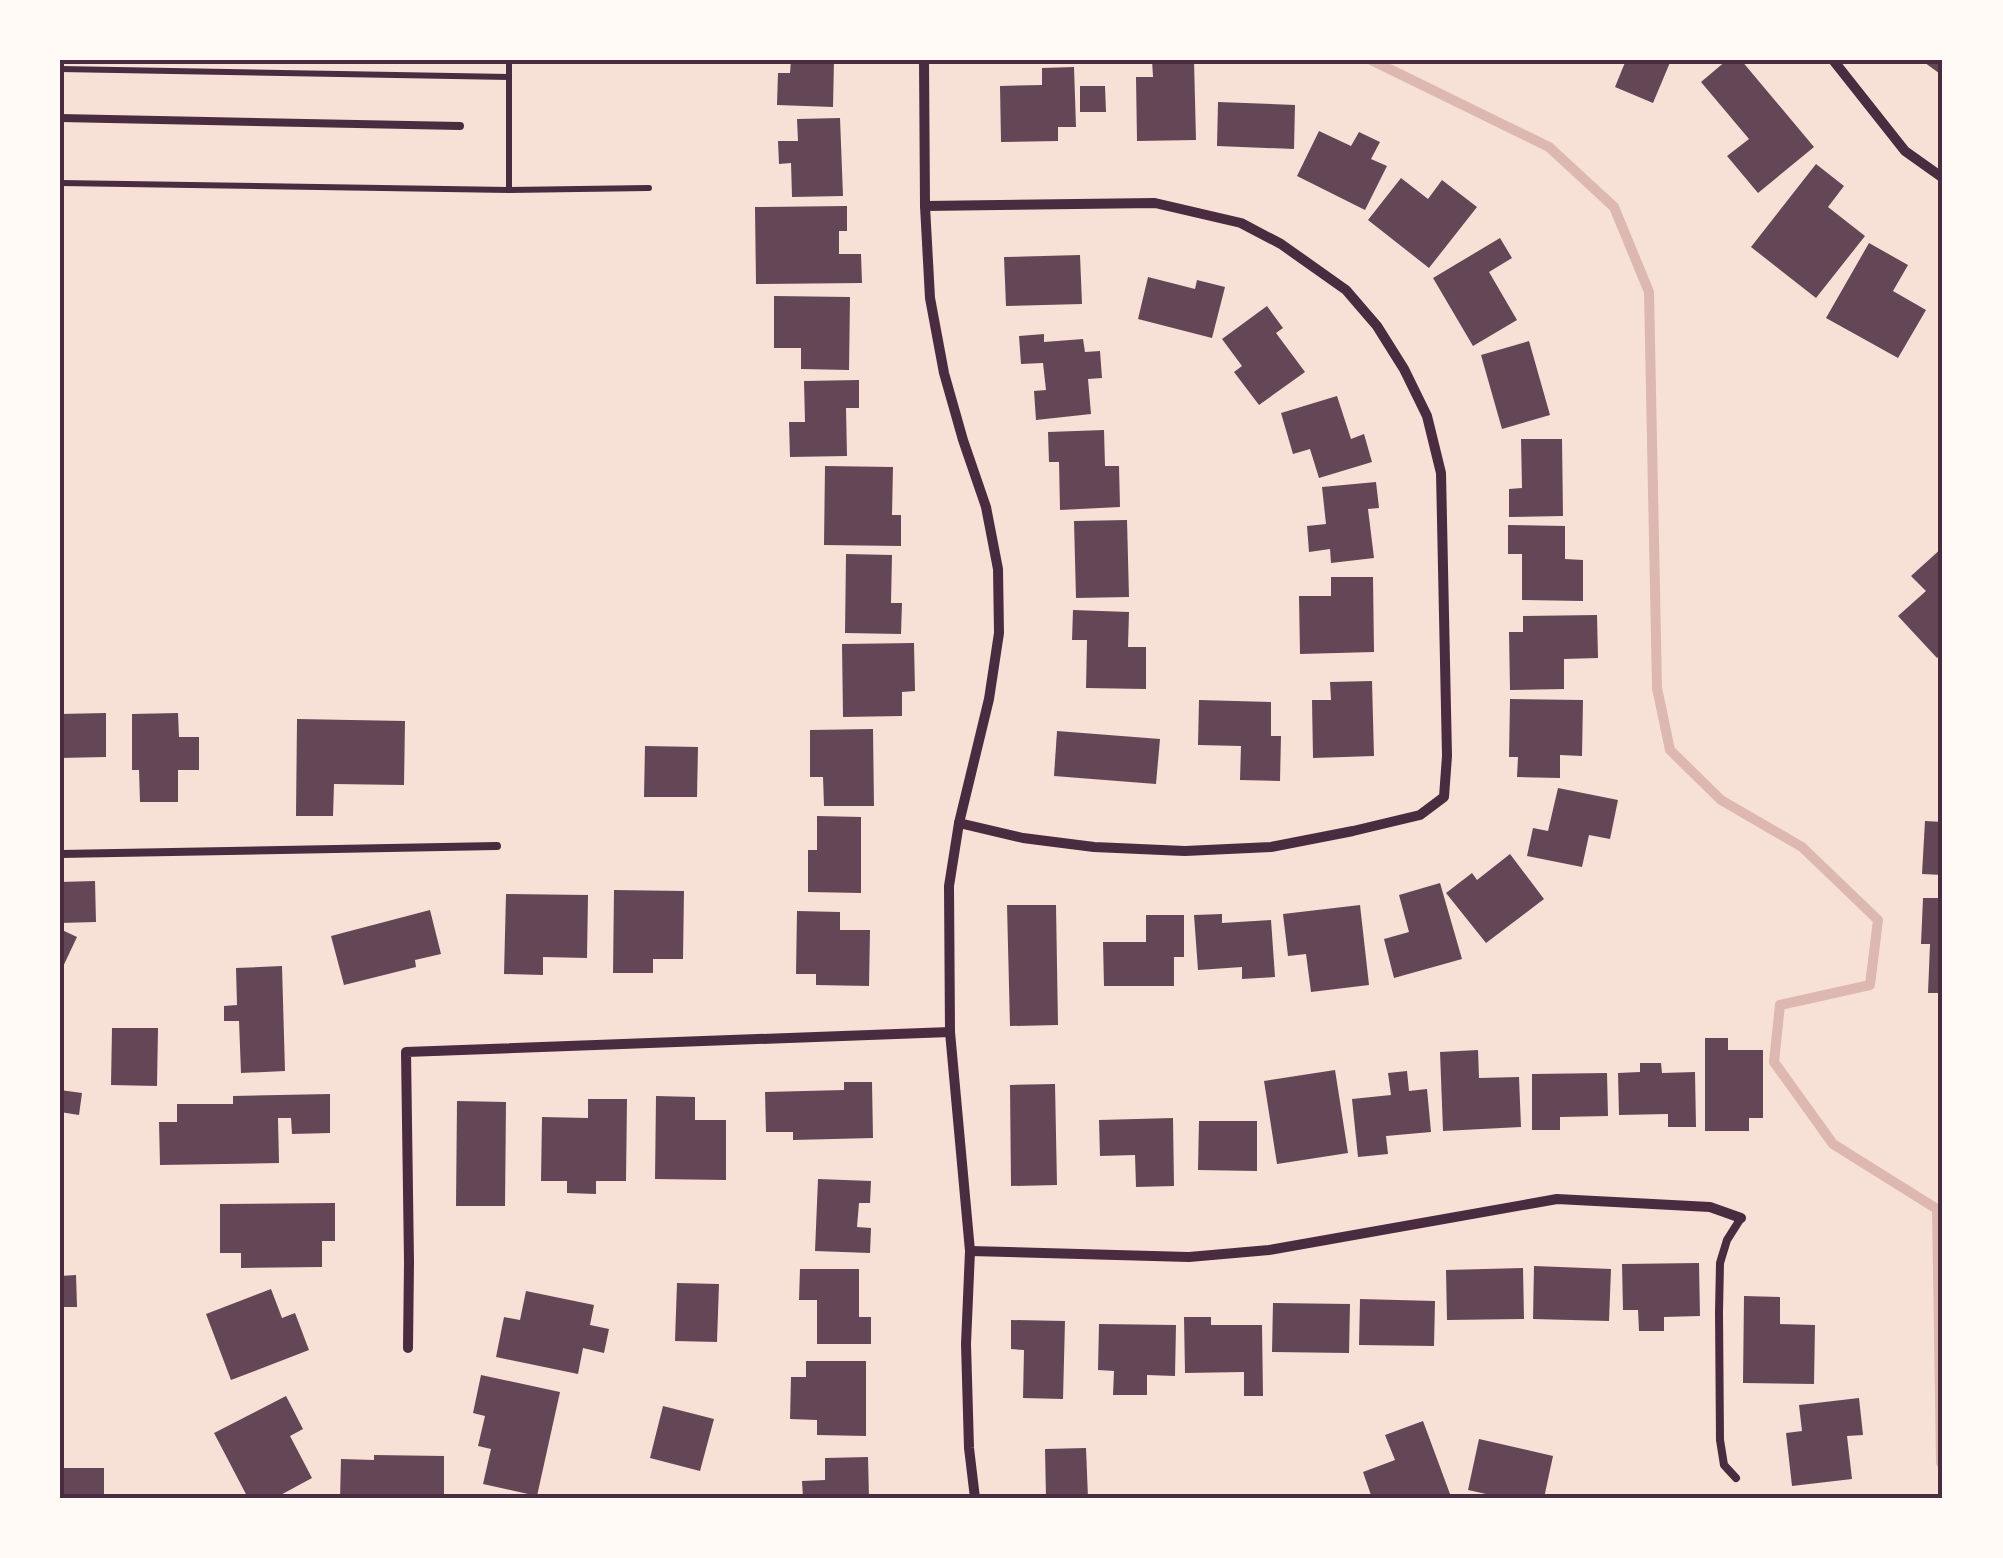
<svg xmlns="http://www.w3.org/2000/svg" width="2003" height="1558" font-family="'PT Sans Narrow',sans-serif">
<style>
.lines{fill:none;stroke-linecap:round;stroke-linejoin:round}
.stream{stroke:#dcb8b0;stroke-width:10}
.building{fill:#644757}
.path{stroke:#4a2c40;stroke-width:6}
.service{stroke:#4a2c40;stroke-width:8}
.minor{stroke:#4a2c40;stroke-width:10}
.neatline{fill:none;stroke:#4a2c40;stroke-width:4}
</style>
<rect width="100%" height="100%" fill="#f7e1d7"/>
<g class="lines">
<path class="stream" d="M1371,60L1549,147L1614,207L1649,292L1657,688L1670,750L1721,800L1802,847L1878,920L1870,985L1780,1005L1774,1062L1833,1144L1937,1209L1941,1463L1943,1465"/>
</g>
<g class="building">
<path d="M791,60H834L833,107L777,105L778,73H790Z"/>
<path d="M1152,60H1194L1196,140L1137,141L1136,77H1153Z"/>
<path d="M1626,60H1671L1653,103L1615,87Z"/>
<path d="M1727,60H1741L1814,147L1758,193L1727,156L1749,139L1701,82Z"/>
<path d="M1921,60H1943V76Z"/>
<path d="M1074,67L1076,127H1058V141L1001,142L1000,86L1042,85V68Z"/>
<path d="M1080,86H1105L1106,112H1080Z"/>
<path d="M1218,102L1295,105L1294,149L1217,146Z"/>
<path d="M840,118L843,196L792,197L791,163L779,164L778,141H798L797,119Z"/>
<path d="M1319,131L1351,146L1359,132L1380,142L1371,159L1387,166L1365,210L1297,176Z"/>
<path d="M1816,164L1844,186L1828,207L1865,236L1816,298L1751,247Z"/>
<path d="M1401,178L1428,199L1442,180L1477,207L1429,268L1368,220Z"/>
<path d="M847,206V231H839V254H861L862,283L756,284L755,207Z"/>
<path d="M1500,238L1512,258L1489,272L1517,320L1473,346L1433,278Z"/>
<path d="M1869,243L1908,265L1893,291L1926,310L1898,358L1826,318Z"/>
<path d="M1080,255L1082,304L1006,306L1004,257Z"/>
<path d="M1148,277L1195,289L1197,280L1225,287L1212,338L1138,319Z"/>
<path d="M774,296L850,297L849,370L801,369V348H774Z"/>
<path d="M1267,306L1283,328L1276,333L1305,372L1259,405L1234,372L1242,366L1222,339Z"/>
<path d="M1044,334V342L1083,339L1085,352L1100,351L1102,378L1088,379L1091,414L1036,420L1034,391L1046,390L1043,363L1021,364L1019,336Z"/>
<path d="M1529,341L1550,415L1502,429L1481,355Z"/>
<path d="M859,380V408H846L847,456L790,457L789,422H805L804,381Z"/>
<path d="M1337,396L1351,439L1364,434L1372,462L1319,478L1310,449L1293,454L1281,413Z"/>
<path d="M1104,430L1105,466H1119L1120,507L1060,510L1059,462H1049L1048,432Z"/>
<path d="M1521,439H1562L1563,516L1509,517V489L1522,488Z"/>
<path d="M825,466L893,467L892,515H901V546L824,545Z"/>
<path d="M1376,482L1379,508L1368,509L1374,558L1331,563L1330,549L1309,552L1307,526L1326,524L1322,487Z"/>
<path d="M1127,520L1129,597L1076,598L1074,521Z"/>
<path d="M1508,525L1565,526V559L1583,560V601L1522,600V554H1508Z"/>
<path d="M1943,547V652L1937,658L1898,616L1926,591L1911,576Z"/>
<path d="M846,554L892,555L891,603H902L901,634L845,633Z"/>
<path d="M1331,577H1373L1374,652L1300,654L1299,596H1331Z"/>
<path d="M1073,610L1129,612L1128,647H1146V689L1086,688L1087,640H1072Z"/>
<path d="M1597,615L1598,658L1564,659V689L1510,690L1509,632H1523V616Z"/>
<path d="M914,643L915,691L902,692V716L843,717L842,644Z"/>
<path d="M1372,681L1374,756L1313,758L1312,700H1331L1330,682Z"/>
<path d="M1510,699L1583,700L1582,756L1560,755V778L1517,777L1518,757H1509Z"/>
<path d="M1199,700L1271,702V736H1281L1280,781L1240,780L1241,746L1198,745Z"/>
<path d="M106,713V757L60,758V714Z"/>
<path d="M178,713L179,737H199V770H178V802H140L139,770H132V714Z"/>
<path d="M297,719L405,721L404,785L334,784L333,816H296Z"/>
<path d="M873,729L874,806H824L823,777H810V730Z"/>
<path d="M1057,731L1160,739L1156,784L1054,776Z"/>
<path d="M645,746L698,747L697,797H644Z"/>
<path d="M1558,788L1618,800L1610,839L1589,835L1582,867L1527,856L1533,828L1548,831Z"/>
<path d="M817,816L861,817V893L808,892V850H817Z"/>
<path d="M1925,821L1943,822V875L1922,874Z"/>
<path d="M1510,854L1544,899L1486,943L1446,893L1472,873L1477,880Z"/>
<path d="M95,881L96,922L60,923V882Z"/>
<path d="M1440,883L1462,959L1394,978L1384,939L1409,932L1399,895Z"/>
<path d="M614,890L684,891L683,959H653V973H613Z"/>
<path d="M506,894L588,895L587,958L543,957V975L504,974Z"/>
<path d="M1923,898H1943V993H1928L1930,944H1921Z"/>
<path d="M1007,905H1056L1058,1025L1010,1026Z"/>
<path d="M1360,905L1369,985L1311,992L1306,954L1288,956L1283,914Z"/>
<path d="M430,910L441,954L415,960L416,967L344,985L331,936Z"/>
<path d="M797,911L840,912V930H870L869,986L816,985V974H796Z"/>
<path d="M1222,914V923L1271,920L1275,977L1242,979V967L1198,970L1194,915Z"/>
<path d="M1146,915H1184V957H1174V986H1104L1103,942H1146Z"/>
<path d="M60,929L77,937L60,973Z"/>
<path d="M282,966L285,1071L241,1073L239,1021H224V1006L237,1005L236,968Z"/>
<path d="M112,1028H158L157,1086L111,1085Z"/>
<path d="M1705,1038H1728V1050H1763V1118H1749V1131H1705Z"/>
<path d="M1478,1050L1479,1078L1519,1077L1521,1127L1443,1131L1440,1052Z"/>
<path d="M1640,1063H1661L1662,1073L1695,1072L1696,1127H1668V1114L1619,1115L1618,1073L1640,1072Z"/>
<path d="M1335,1070L1348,1153L1277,1164L1264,1081Z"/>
<path d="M1407,1071L1409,1091L1427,1089L1431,1132L1386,1136L1388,1154L1358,1157L1352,1099L1391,1095L1388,1073Z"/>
<path d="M1607,1073L1608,1116L1560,1117V1130H1532V1074Z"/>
<path d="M844,1082H872L873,1138L793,1140V1132H766L765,1092L844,1090Z"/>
<path d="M1055,1084L1057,1185L1011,1186L1010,1085Z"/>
<path d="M60,1090L82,1093L79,1115L60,1112Z"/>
<path d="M330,1094V1133L292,1134L291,1118H278L279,1163L160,1165L159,1122H177V1104H233V1096Z"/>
<path d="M656,1096L695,1097V1120H726V1180L655,1179Z"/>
<path d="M588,1099H627L626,1181H596V1194L567,1193V1181H541L542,1117L588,1118Z"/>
<path d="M457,1101L506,1102L505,1206H456Z"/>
<path d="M1173,1118L1174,1186L1136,1187L1135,1155L1100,1156L1099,1120Z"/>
<path d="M1199,1121H1257V1171L1198,1170Z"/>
<path d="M818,1179L871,1181L870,1203H859L857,1227L871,1228L870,1253L815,1251Z"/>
<path d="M335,1203V1241H322V1267L241,1268V1253H220V1204Z"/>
<path d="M1699,1263L1700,1316L1664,1317V1331H1639L1638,1310H1623L1622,1264Z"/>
<path d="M1534,1266L1611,1269L1609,1321L1533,1319Z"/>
<path d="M1523,1268L1524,1319L1447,1320L1446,1270Z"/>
<path d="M800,1269H859V1317H871V1344H817V1300H799Z"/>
<path d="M76,1275L77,1307H60V1276Z"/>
<path d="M677,1283L719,1284L717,1342L675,1341Z"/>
<path d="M271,1289L282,1318L295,1313L309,1350L231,1380L206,1314Z"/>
<path d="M526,1291L594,1305L590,1325L609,1329L604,1353L583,1348L578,1374L496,1357L504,1317L520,1320Z"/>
<path d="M1744,1296L1780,1297V1324L1815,1325L1814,1384L1743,1383Z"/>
<path d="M1360,1299L1435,1301L1434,1346L1359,1345Z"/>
<path d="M1273,1303L1350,1304L1349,1353L1272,1352Z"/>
<path d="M1184,1317H1211V1325H1262L1263,1396H1244V1372L1185,1373Z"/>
<path d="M1011,1320L1065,1321L1063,1399L1023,1398L1024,1350L1011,1349Z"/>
<path d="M1099,1324L1176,1325L1175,1376L1147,1375V1395H1113L1114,1371L1098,1370Z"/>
<path d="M806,1361H866V1436L817,1435V1420L790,1419L791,1377H806Z"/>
<path d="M481,1375L560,1392L537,1496L483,1484L491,1449L478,1446L485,1416L473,1413Z"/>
<path d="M286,1396L303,1429L290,1436L312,1478L275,1498H248L214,1433Z"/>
<path d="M1859,1398L1863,1435L1847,1436L1852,1479L1792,1486L1786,1433L1802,1431L1799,1405Z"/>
<path d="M663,1406L714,1419L700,1471L650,1458Z"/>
<path d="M1423,1421L1450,1494L1439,1498H1372L1363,1472L1395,1460L1385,1435Z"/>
<path d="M1479,1439L1553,1456L1544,1498H1504L1468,1490Z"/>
<path d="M1086,1448L1088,1498H1046L1045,1449Z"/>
<path d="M374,1455L444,1456V1498H340L341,1459L374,1460Z"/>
<path d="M868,1457L869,1498H803L802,1481L825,1480V1458Z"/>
<rect x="60" y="1468" width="44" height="30"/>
</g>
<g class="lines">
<g class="path">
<path d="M509,60V190L649,188"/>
<path d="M60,69L509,77"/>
<path d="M60,183L509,190"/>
</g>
<g class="service">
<path d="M60,118L460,126"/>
<path d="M60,854L497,846"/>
<path d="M1736,1478L1724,1465L1720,1440L1719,1312L1720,1263L1727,1240L1741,1218"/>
</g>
<g class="minor">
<path d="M924,60L925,206L930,298L944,373L963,440L986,507L998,569L999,633L989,699L959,823L949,886L950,1032L970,1251L966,1344L969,1448L975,1498"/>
<path d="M1833,60L1905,151L1943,178"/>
<path d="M925,206L1155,203L1241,223L1281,244L1346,290L1377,326L1404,369L1427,416L1441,473L1447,756L1444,797L1420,815L1353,831L1271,847L1185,851L1094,847L1023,838L959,823"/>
<path d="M970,1251L1189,1257L1269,1250L1557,1199L1710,1207L1741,1218"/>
<path d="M408,1348L409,1262L406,1052L950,1032"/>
</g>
</g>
<rect width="2003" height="1558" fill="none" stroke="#fffaf5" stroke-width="125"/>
<rect x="62" y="62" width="1878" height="1434" class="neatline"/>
</svg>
